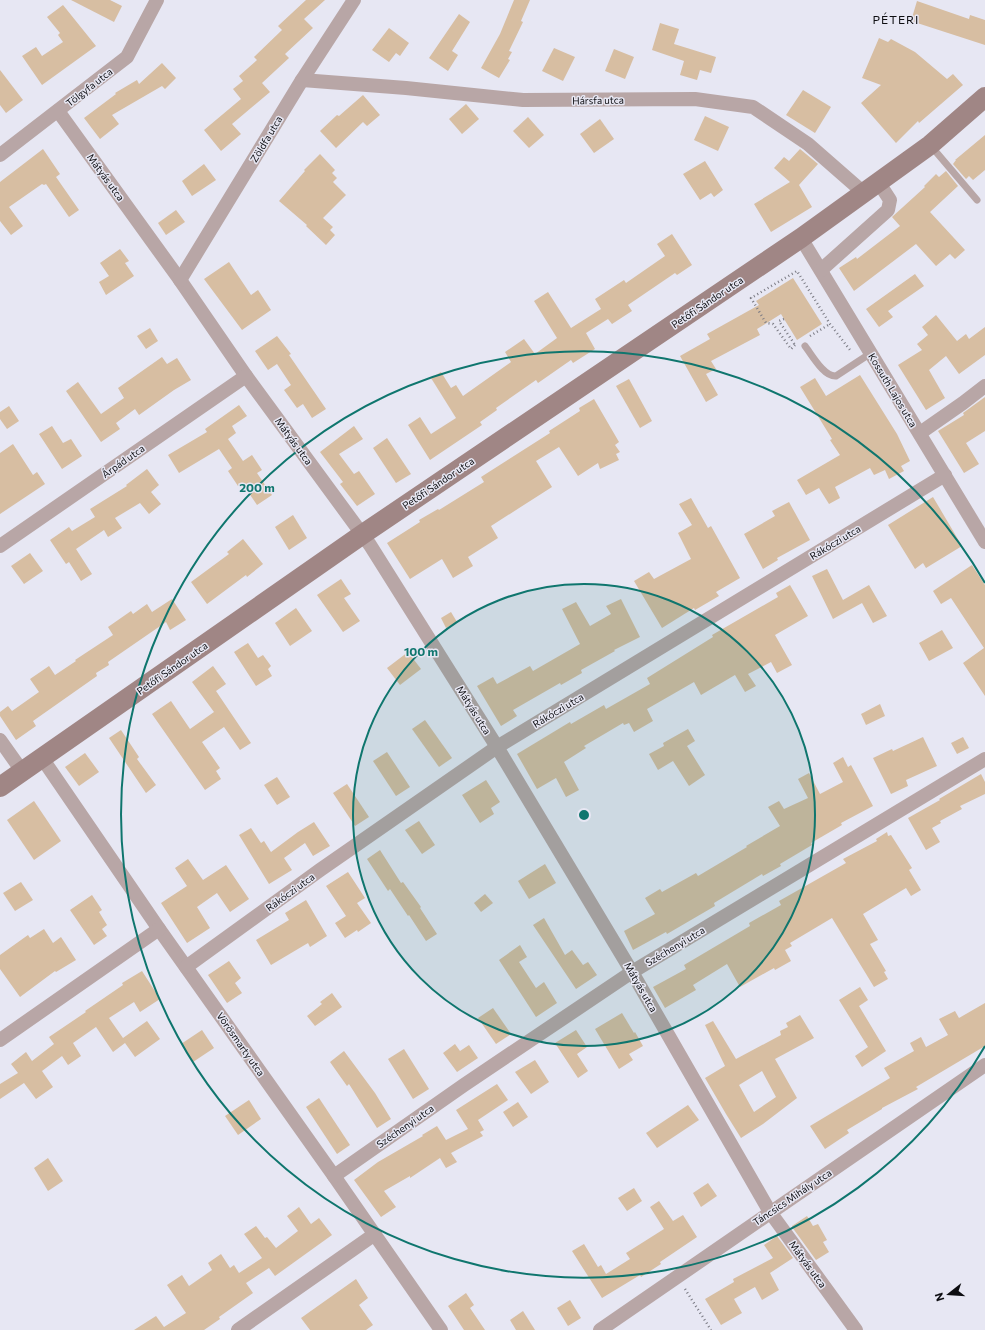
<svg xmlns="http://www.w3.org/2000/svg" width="985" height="1330" font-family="Commissioner,sans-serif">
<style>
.building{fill:#d7bea2;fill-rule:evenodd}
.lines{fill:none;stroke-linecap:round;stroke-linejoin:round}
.path{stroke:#7b7b84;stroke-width:2.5;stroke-dasharray:1 3;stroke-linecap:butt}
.lane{stroke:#b8a6a6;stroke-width:7}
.street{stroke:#b8a6a6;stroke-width:14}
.secondary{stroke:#a08685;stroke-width:20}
.ring{fill:none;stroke:#0f766e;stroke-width:2}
.labels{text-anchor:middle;stroke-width:3;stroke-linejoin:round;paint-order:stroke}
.street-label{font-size:10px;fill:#0d0d11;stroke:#e7e7f3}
.quarter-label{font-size:12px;letter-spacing:1px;fill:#0d0d11;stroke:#e7e7f3}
.centre{fill:#0f766e;stroke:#e7e7f3;stroke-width:2}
.ring-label{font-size:12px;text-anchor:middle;font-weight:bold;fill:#0f766e;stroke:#e7e7f3;stroke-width:3;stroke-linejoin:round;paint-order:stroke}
</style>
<rect width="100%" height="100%" fill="#e7e7f3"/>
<g class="building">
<path d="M71,0H110L122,6L114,22Z"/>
<path d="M306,0H325L304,19L313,28L285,54L289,58L262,83L270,92L232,124L241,134L221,151L204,130L241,99L233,89L243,81L239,76L257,60L254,57L282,30L278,26Z"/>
<path d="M514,0H530L521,21L523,22L509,51L512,52L508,59L510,60L499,78L481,68L500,34Z"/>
<path d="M917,1L969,19L970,15L985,20V45L911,21Z"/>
<path d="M63,5L96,46L42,85L22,56L36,47L42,56L63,42L58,35L60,33L47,17Z"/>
<path d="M459,14L470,22L452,51L458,55L448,71L429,58Z"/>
<path d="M660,23L679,29L674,44L716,57L711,73L700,70L697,80L680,75L684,61L652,50Z"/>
<path d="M389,28L409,43L400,56L396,53L389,62L372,50Z"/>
<path d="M879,38L888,42L891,39L915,52L947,79L953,74L963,85L919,123L918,121L896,143L861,103L881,85L862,78Z"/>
<path d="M554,48L575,57L563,81L542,71Z"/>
<path d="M614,49L634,57L625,79L605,71Z"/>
<path d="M162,63L176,78L165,89L162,86L112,115L119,124L100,139L84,118L116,94L115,93L137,80L139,84Z"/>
<path d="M0,70L23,100L6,113L0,105Z"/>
<path d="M803,90L831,107L815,133L786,115Z"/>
<path d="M363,95L380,115L367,126L363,122L336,148L320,131L337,115L339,116Z"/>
<path d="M466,104L479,119L462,134L449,119Z"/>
<path d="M705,116L729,127L718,151L694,140Z"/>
<path d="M528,117L544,135L529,148L513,131Z"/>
<path d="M600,119L614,139L594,153L580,134Z"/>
<path d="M985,135V170L973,180L969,176L966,179L953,164L956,160H955Z"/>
<path d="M43,149L60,174L56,177L79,210L69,217L46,184L44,185L42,184L9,207L23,226L11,235L0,221V182Z"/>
<path d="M800,149L818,164L799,185L812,207L771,232L754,204L790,182L774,168L784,157L789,161Z"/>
<path d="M320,154L335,170L332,173L337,178L333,182L346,195L323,218L333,227L330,230L335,235L326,245L306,226L307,225L279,201L305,171L304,170Z"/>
<path d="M705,161L723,190L714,197L711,193L700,200L683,174Z"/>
<path d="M204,164L216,180L192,196L182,181Z"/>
<path d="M946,171L958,186L930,212L965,250L955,259L950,254L936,266L916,244L854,291L839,268L856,257L857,259L900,226L892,217L925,187L924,186L936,174L939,177Z"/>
<path d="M176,210L185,222L166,235L158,223Z"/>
<path d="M672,234L692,265L677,275L675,273L628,305L632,311L612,324L608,319L586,333L595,349L573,363L571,360L538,383L536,380L496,408L497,410L480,422L482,425L430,460L408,425L420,417L431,434L456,418L431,378L441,372L451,388L456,385L463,396L511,362L505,352L524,339L535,354L557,338L534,301L548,292L571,328L601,309L595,299L624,280L626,283L665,256L657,244Z"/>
<path d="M120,249L129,261L125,263L134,276L106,295L99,282L109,276L100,263Z"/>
<path d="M229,262L251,295L258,290L271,310L242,330L204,279Z"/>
<path d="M915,274L924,286L888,311L893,317L879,327L866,309Z"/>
<path d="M793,278L822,324L797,340L781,314L757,329L760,335L711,361L716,369L706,374L718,395L706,402L680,356L710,339L707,334L759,305L756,301Z"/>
<path d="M936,315L957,341L966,334L969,339L985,327V355L959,374L946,356L929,370L945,398L926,410L898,365L922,350L917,344L928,335L922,327Z"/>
<path d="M150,328L158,341L146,349L137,336Z"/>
<path d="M277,336L291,354L289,355L326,409L312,418L303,404L297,408L284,390L291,385L277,364L268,370L255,351Z"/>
<path d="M162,357L167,364L177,358L191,380L174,390L139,415L135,409L116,423L120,429L101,442L66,391L78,382L101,414L124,398L118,388Z"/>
<path d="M860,375L897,434L910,461L901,466L904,471L889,479L885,470L874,475L870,468L835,487L840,498L829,504L819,488L806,495L797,480L840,455L830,440L832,439L800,387L815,378L826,396Z"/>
<path d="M629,379L652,421L640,428L616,386Z"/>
<path d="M985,397V431L966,443L979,464L964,473L938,431L964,415L963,413Z"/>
<path d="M594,399L619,442L615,445L620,452L616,454L619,460L600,469L598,463L578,476L559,447L536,461L552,487L491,526L498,538L468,557L473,566L453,578L442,559L410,579L387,543L420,522L419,520L438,509L439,510L484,482L481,477L550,433L549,431L580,411L579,408Z"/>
<path d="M239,405L247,416L232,426L236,433L228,439L243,461L252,455L262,470L257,473L272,495L257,505L242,483L238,486L228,471L232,468L219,449L179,473L168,455L207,432L205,429Z"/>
<path d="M9,406L19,421L7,429L0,419V412Z"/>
<path d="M52,426L63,443L71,439L82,456L62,469L39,434Z"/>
<path d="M354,426L363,439L339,454L354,474L359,471L375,494L357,506L340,484L343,482L320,452Z"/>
<path d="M387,438L411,474L396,483L373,448Z"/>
<path d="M13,444L33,475L37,472L45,484L0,514V453Z"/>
<path d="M147,469L159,485L151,492L161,504L149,514L140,503L115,518L122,528L108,537L104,530L76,549L92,574L81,581L69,562L66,564L50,540L69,527L72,531L95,517L90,509L127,486L126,485Z"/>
<path d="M933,497L962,546L926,568L923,563L915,569L888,525Z"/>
<path d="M691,498L708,528L711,526L740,578L716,592L719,596L695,610L694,608L662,628L634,581L649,572L654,579L691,559L678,533L692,525L679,504Z"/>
<path d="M789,502L810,540L777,558L778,560L763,569L744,534L775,516L772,511Z"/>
<path d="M293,515L307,538L289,550L275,527Z"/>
<path d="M243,539L263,564L247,577L246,575L207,604L191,582L229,554L227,552Z"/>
<path d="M30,553L43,571L24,584L11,566Z"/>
<path d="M972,565L985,585V696L963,663L984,648L951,598L941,604L933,591Z"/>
<path d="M827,569L843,600L869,585L887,616L873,623L862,603L833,619L812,576Z"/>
<path d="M341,579L351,594L344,598L360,621L343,632L317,595Z"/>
<path d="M790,585L808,616L775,635L792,665L777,673L771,662L748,674L756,686L745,692L735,675L701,695L694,682L647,709L653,721L634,732L629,723L624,725L623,723L584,746L586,748L564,762L579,790L566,797L556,778L537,789L517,754L570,722L571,724L604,705L606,709L650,684L647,678L713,637L712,635L778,597L776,593Z"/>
<path d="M172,599L186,620L170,630L166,622L108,662L109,665L96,673L97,676L33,721L36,726L16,740L0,716V712L8,706L12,711L39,692L30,679L49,666L55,675L76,661L75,660L113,635L108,627L131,611L133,614L147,604L152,612Z"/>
<path d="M621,599L640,637L614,650L615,651L581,670L582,673L561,685L560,683L513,710L517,716L501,726L477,686L493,677L497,684L530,666L533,671L580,644L562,609L576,602L590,626L611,614L606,606Z"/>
<path d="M296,608L312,631L290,646L275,623Z"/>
<path d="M451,612L457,622L446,628L441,618Z"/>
<path d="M942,630L953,648L929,661L919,643Z"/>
<path d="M248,643L258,658L263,655L271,666L268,669L272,676L256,686L234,652Z"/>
<path d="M408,652L421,669L400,685L387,668Z"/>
<path d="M213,666L226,684L216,691L251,743L240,750L224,727L202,742L220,768L216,771L221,779L205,790L152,714L171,701L190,729L214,712L192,682Z"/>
<path d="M880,704L885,716L866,725L861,714Z"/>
<path d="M425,720L452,758L439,767L412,729Z"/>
<path d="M688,729L695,741L687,746L705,775L689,786L673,761L658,770L649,754L664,746L663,743Z"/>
<path d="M121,730L139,757L137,759L156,785L146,793L109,738Z"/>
<path d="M923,737L937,766L906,780L908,786L891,794L873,758L892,749L893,751Z"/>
<path d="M963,737L969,748L957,754L951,743Z"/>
<path d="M387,752L410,787L396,796L373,761Z"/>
<path d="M85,753L99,772L79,786L65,767Z"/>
<path d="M843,757L848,767L851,765L873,806L841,823L842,825L811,843L812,845L780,864L781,866L763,876L762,874L714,903L715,906L667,934L666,932L633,950L624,931L655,914L645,898L660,889L662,892L696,873L698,876L747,847L746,846L780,826L768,807L779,801L784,809L808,798L798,779L809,773L820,794L843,782L833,763Z"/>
<path d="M981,774L985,782V794L960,806L962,809L940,821L941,823L932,828L940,842L926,850L908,818L940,800L939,799Z"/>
<path d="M277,777L290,797L277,805L264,785Z"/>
<path d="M486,780L500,802L491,808L494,814L480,823L462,795Z"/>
<path d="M347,784L369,817L355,826L333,793Z"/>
<path d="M34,801L61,841L34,860L7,820Z"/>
<path d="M419,821L435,845L422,854L405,830Z"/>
<path d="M314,822L330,846L313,856L305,843L284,858L292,870L269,884L239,835L251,828L261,843L264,841L271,852L298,832Z"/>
<path d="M887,832L888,836L891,835L912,868L909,870L921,890L911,896L906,888L863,914L878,940L870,944L886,971L884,972L888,979L874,987L832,918L790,943L792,946L785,950L791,961L775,970L774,968L740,987L727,964L693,985L696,990L665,1008L653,987L686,969L684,965L750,926L749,923L781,905L779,901L846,863L843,859L877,841L876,839Z"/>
<path d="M380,850L401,883L403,882L421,907L420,908L437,934L426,941L409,915L408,916L390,889L388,891L367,859Z"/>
<path d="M188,859L203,880L226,865L249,899L230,912L217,893L197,907L210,928L187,943L161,903L187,886L175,868Z"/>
<path d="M545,864L556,883L529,899L518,881Z"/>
<path d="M348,872L365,898L357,903L371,923L358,932L357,930L345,938L335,923L346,916L326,886Z"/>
<path d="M21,882L33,900L15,911L3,893Z"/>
<path d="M485,894L493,903L481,912L474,903Z"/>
<path d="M92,895L102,910L99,912L107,925L102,929L107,936L94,945L70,910Z"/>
<path d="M306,900L327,936L310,947L308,943L271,965L256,940L289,920L285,913Z"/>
<path d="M544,918L565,955L572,950L583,965L588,962L597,975L576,989L533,925Z"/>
<path d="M44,929L53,943L61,937L76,960L56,972L55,971L20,997L0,969V955L28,935L30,938Z"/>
<path d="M520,945L527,957L519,962L536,988L544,982L557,1003L536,1017L499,960Z"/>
<path d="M229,961L241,978L235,983L242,993L227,1003L208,975Z"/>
<path d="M142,971L160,999L140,1012L134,1002L109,1018L123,1038L147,1021L160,1039L135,1057L125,1043L113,1052L96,1027L73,1043L81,1056L68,1065L62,1056L42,1071L53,1087L36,1099L24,1083L0,1099V1084L18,1073L11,1064L26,1052L32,1061L54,1044L49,1037L86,1012L85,1011L123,985L122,983Z"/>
<path d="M860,987L868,1000L859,1006L886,1051L862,1067L855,1056L868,1047L839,1000Z"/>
<path d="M332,993L342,1007L315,1026L307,1016L322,1004L320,1002Z"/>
<path d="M985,1003V1046L916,1087L918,1089L882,1108V1109L847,1130L849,1133L825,1149L810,1126L890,1078L884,1068L914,1051L910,1043L921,1037L926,1047L948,1035L939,1019L955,1011L959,1018Z"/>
<path d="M493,1008L511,1034L496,1044L478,1018Z"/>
<path d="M622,1013L634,1033L635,1032L643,1046L629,1054L633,1060L619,1069L595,1029Z"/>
<path d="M800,1015L814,1038L775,1059L797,1098L763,1124L741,1138L726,1114L705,1078L725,1066L705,1025L713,1021L736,1059L781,1035L780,1031L788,1027L786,1023ZM762,1071L776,1097L754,1112L739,1085Z"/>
<path d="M202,1030L214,1048L193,1062L181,1044Z"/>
<path d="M576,1030L587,1047L577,1054L588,1071L578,1078L555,1043Z"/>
<path d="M455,1044L460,1051L469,1045L478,1058L457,1072L443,1053Z"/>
<path d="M404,1049L429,1089L413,1099L388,1059Z"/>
<path d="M344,1051L375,1093L391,1119L377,1128L349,1084L347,1086L330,1062Z"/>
<path d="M535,1060L549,1082L531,1094L515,1072Z"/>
<path d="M497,1084L508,1100L478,1120L484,1130L480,1132L483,1136L451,1153L457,1162L446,1168L440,1158L410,1178V1176L384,1191L396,1207L381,1217L354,1180L378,1162L423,1136L422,1135L437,1126L446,1140L468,1129L456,1110Z"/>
<path d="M319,1098L350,1145L337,1154L306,1107Z"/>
<path d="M249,1100L261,1119L238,1135L225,1116Z"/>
<path d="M518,1102L528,1117L513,1127L503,1112Z"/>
<path d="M688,1105L699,1120L657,1148L646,1133Z"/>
<path d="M48,1158L63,1181L48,1191L34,1168Z"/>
<path d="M708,1183L717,1196L701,1207L693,1193Z"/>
<path d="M634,1188L642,1201L627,1211L618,1198Z"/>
<path d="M659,1201L673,1221L683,1215L697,1237L660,1262L661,1264L641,1277L640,1275L602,1298L572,1251L584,1244L598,1267L601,1265L606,1274L630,1259L626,1253L664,1229L650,1207Z"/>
<path d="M299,1207L311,1224L319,1218L332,1235L275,1276L269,1268L246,1283L253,1293L219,1317L220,1319L204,1330H134L156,1316L164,1327L186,1313L167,1285L182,1275L189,1286L212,1270L208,1263L221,1254L230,1268L234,1265L239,1273L262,1258L244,1234L256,1226L265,1238L267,1237L276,1248L298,1231L287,1216Z"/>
<path d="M807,1216L813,1226L818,1224L827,1240L823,1242L829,1252L816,1260L792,1227V1226Z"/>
<path d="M777,1236L793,1258L770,1273L779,1290L762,1300L755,1287L734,1299L742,1313L721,1325L705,1299L734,1282L733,1279L773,1258L764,1245Z"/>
<path d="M356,1279L368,1298L359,1305L373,1325L366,1330H310L301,1318Z"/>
<path d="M466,1293L474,1305L470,1308L485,1330H464L448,1306Z"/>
<path d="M570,1300L581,1318L568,1326L557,1308Z"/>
<path d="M523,1311L535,1330H516L510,1320Z"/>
</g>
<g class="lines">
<g class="path">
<path d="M784,319L779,321L795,345"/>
<path d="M810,336L830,324"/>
<path d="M795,345L791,349L773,324L766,323L751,298L797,271L830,324L850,350"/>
<path d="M685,1289L711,1330"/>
</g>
<g class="lane">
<path d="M931,146L977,200"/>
<path d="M805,346C812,355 824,377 836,376L871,353"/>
</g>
<g class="street">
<path d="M302,80L406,88L523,100L695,99L753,107L808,144L864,193"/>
<path d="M58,111L180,280L246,376L370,545L497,747L632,972L770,1212L856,1330"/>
<path d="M0,155L127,57L157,0"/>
<path d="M801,238L985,542"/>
<path d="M821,270L888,210L890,200L879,183"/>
<path d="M180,280L302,80L354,0"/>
<path d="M920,433L963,403L985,386"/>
<path d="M0,546L246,376"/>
<path d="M0,740L22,771"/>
<path d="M42,758L159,929L334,1176L441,1330"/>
<path d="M186,967L320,870L497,747L945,475"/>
<path d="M0,1040L159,929"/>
<path d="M334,1176L464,1085L632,972L985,759"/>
<path d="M238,1330L375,1234"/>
<path d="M600,1330L985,1065"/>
</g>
<path class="secondary" d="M0,787L363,534L801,238L930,145L985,97"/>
</g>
<circle cx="584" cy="815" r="231" fill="#0f766e" fill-opacity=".12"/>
<g class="ring">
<circle cx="584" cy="815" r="231"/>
<path d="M985 1046A463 463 0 1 1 985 583"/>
</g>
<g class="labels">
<g class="street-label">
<text transform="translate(89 87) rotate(-38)" y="4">Tölgyfa utca</text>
<text transform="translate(598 100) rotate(-1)" y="4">Hársfa utca</text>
<text transform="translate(266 139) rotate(-59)" y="4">Zöldfa utca</text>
<text transform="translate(106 177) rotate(54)" y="4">Mátyás utca</text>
<text transform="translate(707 302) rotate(-34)" y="4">Petőfi Sándor utca</text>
<text transform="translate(893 390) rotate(59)" y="4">Kossuth Lajos utca</text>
<text transform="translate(294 441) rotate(54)" y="4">Mátyás utca</text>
<text transform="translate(123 461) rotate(-35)" y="4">Árpád utca</text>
<text transform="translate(438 483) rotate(-34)" y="4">Petőfi Sándor utca</text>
<text transform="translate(835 542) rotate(-31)" y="4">Rákóczi utca</text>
<text transform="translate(172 668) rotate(-35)" y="4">Petőfi Sándor utca</text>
<text transform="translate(474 710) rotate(58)" y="4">Mátyás utca</text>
<text transform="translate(558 710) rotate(-31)" y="4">Rákóczi utca</text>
<text transform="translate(290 892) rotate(-36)" y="4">Rákóczi utca</text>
<text transform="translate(675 946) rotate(-31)" y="4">Széchenyi utca</text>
<text transform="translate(641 987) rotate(60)" y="4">Mátyás utca</text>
<text transform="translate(241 1044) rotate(55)" y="4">Vörösmarty utca</text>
<text transform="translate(405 1126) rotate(-35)" y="4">Széchenyi utca</text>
<text transform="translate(792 1197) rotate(-34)" y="4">Táncsics Mihály utca</text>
<text transform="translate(808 1264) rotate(54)" y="4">Mátyás utca</text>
</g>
<g class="quarter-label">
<text x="896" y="24">PÉTERI</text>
</g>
</g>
<circle cx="584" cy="815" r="6" class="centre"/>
<g class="ring-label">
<text x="257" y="492">200 m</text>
<text x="421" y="656">100 m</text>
</g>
<g transform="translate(949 1294) rotate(253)" stroke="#e7e7f3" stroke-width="3" paint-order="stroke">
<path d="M0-3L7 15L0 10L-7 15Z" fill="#0d0d11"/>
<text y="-6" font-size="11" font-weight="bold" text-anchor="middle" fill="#0d0d11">N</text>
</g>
</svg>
